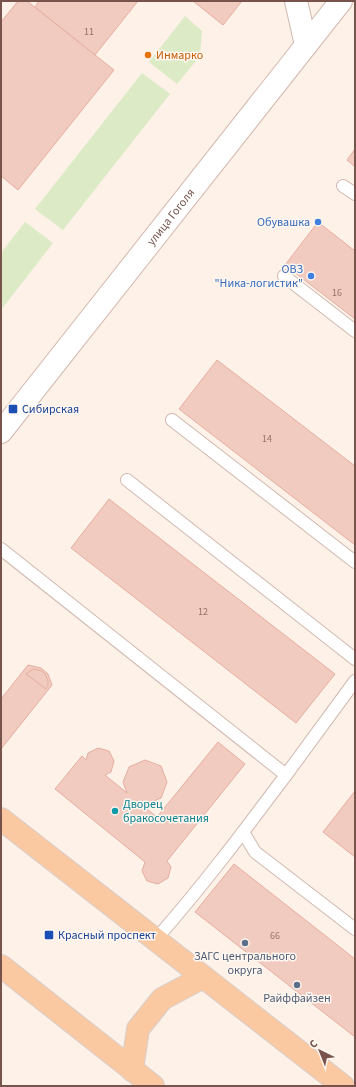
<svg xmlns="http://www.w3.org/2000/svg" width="356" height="1087" font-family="'Source Sans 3',sans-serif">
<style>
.green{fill:#dcebc6}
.building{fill:#f2cbc0;stroke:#e5aea0}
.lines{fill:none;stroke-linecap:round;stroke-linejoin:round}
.service-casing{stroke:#d1b9b0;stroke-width:14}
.minor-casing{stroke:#d1b9b0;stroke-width:24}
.secondary-casing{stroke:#d4b8ae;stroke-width:24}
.primary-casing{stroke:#d9cfcd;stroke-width:24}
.service{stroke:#fff;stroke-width:12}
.minor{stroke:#fff;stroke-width:22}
.secondary{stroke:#fff;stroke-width:22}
.primary{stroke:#fac9a2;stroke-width:22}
.food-dot{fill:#e8710a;stroke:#fff6ef;stroke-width:1.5}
.shop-dot{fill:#3f7fe0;stroke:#fff6ef;stroke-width:1.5}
.transit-dot{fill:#1a4fb4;stroke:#fff6ef;stroke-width:1.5}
.culture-dot{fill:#0f9aa8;stroke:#fff6ef;stroke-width:1.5}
.service-dot{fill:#5c6f8a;stroke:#fff6ef;stroke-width:1.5}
.labels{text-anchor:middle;stroke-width:3;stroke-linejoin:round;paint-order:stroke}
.number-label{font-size:10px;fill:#967169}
.food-label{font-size:12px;fill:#c56008;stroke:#fff6ef;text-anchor:start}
.street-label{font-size:12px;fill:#77534c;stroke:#fff6ef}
.shop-label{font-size:12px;fill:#366cbe;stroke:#fff6ef;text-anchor:end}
.transit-label{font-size:12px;fill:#164399;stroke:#fff6ef;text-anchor:start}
.culture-label{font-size:12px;fill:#0d838f;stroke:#fff6ef;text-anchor:start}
.service-label{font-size:12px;fill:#4e5e75;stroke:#fff6ef}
</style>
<rect width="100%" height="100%" fill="#fdf1e8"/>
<g class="green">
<path d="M185,16L202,31L200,56L177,84L149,62Z"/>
<path d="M142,73L170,94L63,230L35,209Z"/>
<path d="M25,222L53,243L1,310V253Z"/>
</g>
<g class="building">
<path d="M18,1H27L114,70L18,190L1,176V22Z"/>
<path d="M39,1H138L95,55L35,7Z"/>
<path d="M193,1H242L223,25Z"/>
<path d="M355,149V167L347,160Z"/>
<path d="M318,222L355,251V319L285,265Z"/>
<path d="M217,360L355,466V545L179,409Z"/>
<path d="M109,499L335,674L296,723L71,548Z"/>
<path d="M28,665L41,668L48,674L52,685L1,749V699Z"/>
<path d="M33,669L42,671L45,674L48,681V685L46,689L26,674Z"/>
<path d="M218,742L245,764L167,861L171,867L168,878L158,884L147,881L142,871L145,862L55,789L82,756L86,760L88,753L98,748L109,751L114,761L111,772L105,775L127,793L123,782L129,767L145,760L161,766L167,782L161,798L146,804L137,801L157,817Z"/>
<path d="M355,791V857L323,832Z"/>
<path d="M234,864L355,959V1037L195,912Z"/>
</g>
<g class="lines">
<defs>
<g id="service">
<path d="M343,186L355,194"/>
<path d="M284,276L355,331"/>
<path d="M172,420L355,562"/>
<path d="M127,480L355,659"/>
<path d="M1,549L286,775C244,831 202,887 156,939"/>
<path d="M286,775L355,681"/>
<path d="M243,832L255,852L355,929"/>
</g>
<path id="minor" d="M296,1L306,45"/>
<g id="secondary">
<path id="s1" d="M1,432L341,1"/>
</g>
<g id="primary">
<path d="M1,819L343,1086"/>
<path d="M1,966L153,1086"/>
<path d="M132,1070L138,1029L162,999L203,977"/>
</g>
</defs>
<use href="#service" class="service-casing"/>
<use href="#minor" class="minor-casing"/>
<use href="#secondary" class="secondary-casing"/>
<use href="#primary" class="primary-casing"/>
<use href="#service" class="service"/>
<use href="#minor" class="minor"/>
<use href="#secondary" class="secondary"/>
<use href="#primary" class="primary"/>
</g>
<circle class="food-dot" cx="148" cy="55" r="4"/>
<g class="shop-dot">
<circle cx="318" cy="222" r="4"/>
<circle cx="311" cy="276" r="4"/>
</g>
<g class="transit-dot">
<rect x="8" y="404" width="10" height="10" rx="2"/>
<rect x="44" y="930" width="10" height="10" rx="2"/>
</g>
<circle class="culture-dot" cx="115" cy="811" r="4"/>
<g class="service-dot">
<circle cx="245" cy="943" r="4"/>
<circle cx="297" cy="985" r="4"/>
</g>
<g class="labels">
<g class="number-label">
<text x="89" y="35">11</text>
<text x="337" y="296">16</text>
<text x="267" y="442">14</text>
<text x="203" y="615">12</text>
<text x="275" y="939">66</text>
</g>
<g class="food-label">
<text x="156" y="59">Инмарко</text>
</g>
<g class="street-label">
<text dy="4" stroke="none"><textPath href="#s1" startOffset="274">улица Гоголя</textPath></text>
</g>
<g class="shop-label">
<text x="310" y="226">Обувашка</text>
<text x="303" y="273">ОВЗ<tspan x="303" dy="14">"Ника-логистик"</tspan></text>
</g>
<g class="transit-label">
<text x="22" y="413">Сибирская</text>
<text x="58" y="939">Красный проспект</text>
</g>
<g class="culture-label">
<text x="123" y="808">Дворец<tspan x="123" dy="14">бракосочетания</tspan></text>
</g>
<g class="service-label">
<text x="245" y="960">ЗАГС центрального<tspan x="245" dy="14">округа</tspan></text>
<text x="297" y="1002">Райффайзен</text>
</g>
</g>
<rect width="356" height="1087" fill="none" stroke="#77534c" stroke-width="4"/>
<g transform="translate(320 1051) rotate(317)" stroke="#fff6ef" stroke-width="3" paint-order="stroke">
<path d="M0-3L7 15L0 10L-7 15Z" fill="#77534c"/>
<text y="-6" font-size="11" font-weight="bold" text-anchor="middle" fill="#77534c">С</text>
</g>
</svg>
